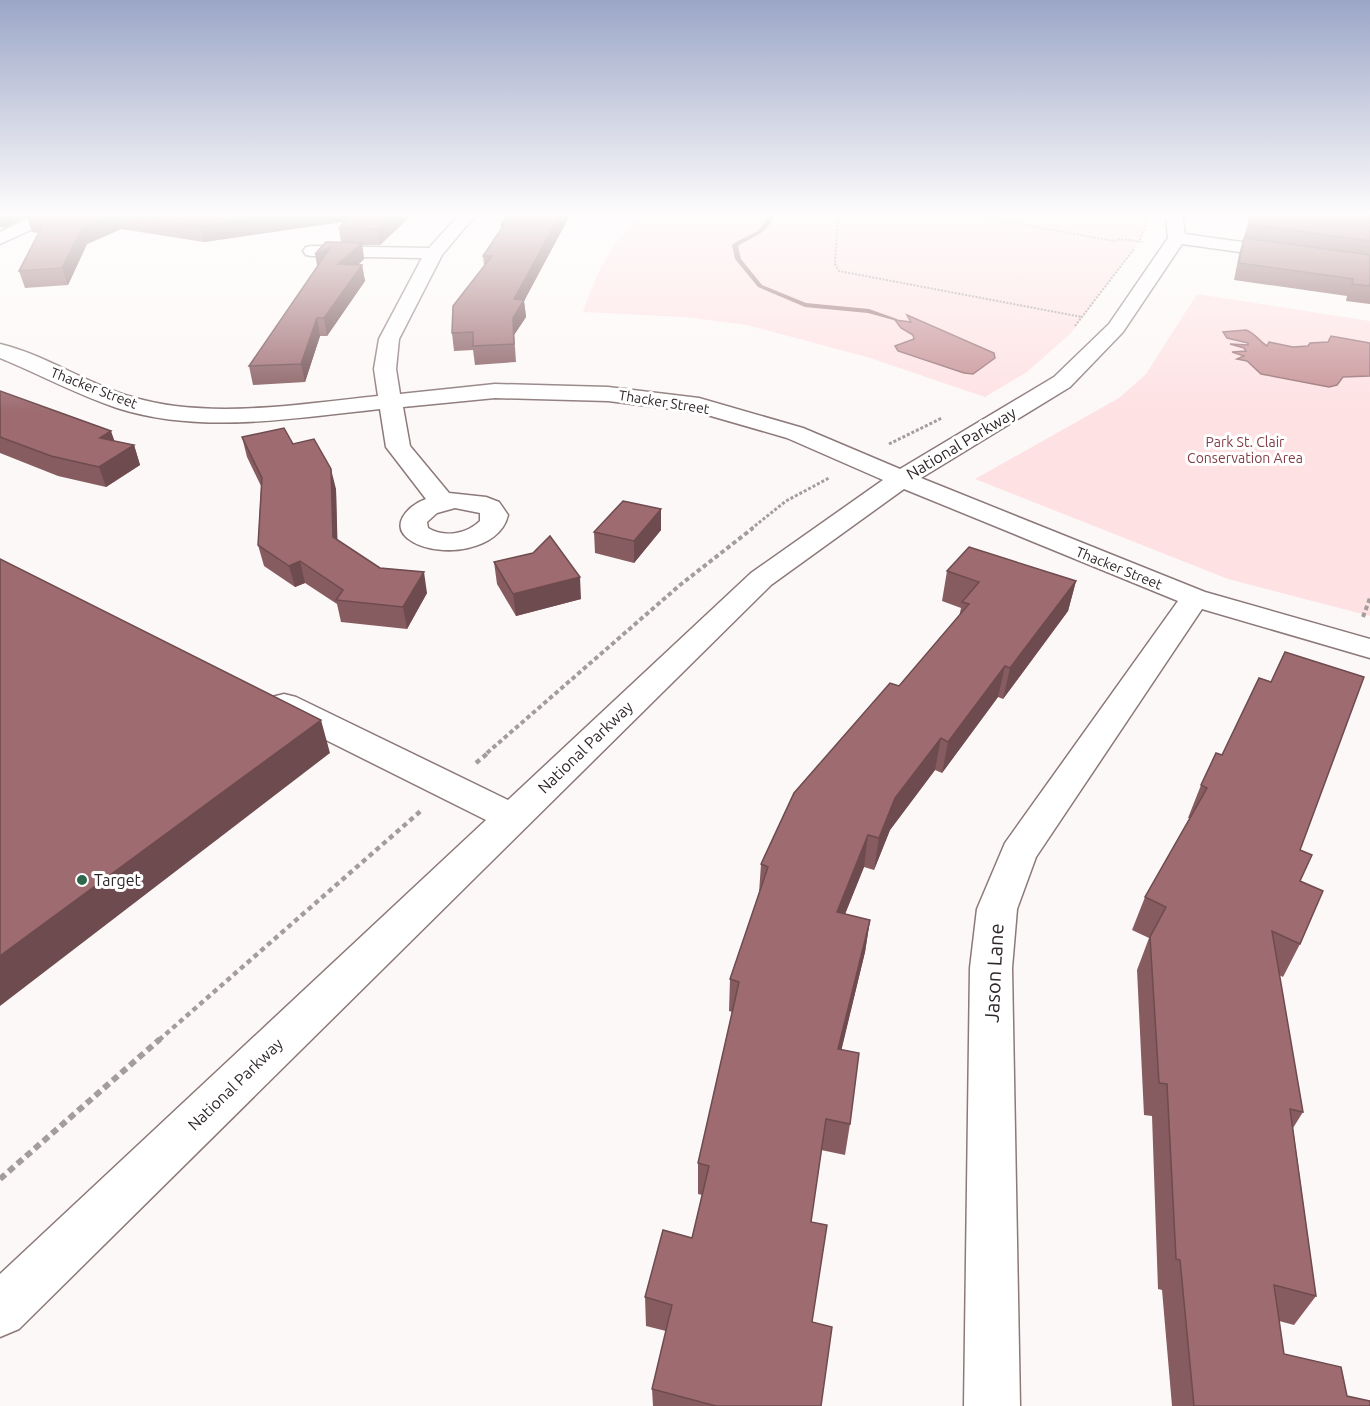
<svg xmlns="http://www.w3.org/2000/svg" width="1370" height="1406" font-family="Ubuntu,sans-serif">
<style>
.green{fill:#fee1e3}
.water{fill:#c79296;stroke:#997275;stroke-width:1.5}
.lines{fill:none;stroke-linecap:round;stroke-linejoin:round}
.stream{fill:#997275;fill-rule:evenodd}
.minor-casing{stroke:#8c797a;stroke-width:3}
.path-far4{stroke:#a49d9d;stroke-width:2;stroke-dasharray:2 1.5;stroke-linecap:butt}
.path-far3{stroke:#a49d9d;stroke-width:3;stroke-dasharray:3 2;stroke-linecap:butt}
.path-far2{stroke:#a49d9d;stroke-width:4;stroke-dasharray:4.5 3;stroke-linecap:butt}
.path-far1{stroke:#a49d9d;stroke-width:4.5;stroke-dasharray:5 4;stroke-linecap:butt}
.path{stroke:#a49d9d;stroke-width:6;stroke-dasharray:7 4.5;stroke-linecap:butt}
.minor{fill:#fff;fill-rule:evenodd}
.wall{fill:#875c60}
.shaded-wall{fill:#6e4b4e}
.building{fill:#9d6b70;stroke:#6e4b4e;stroke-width:1.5}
.poi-dot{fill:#2e664e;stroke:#fff;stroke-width:2}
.labels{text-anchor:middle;stroke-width:6;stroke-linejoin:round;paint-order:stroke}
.far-street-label{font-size:14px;fill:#2f2727;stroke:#fff}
.far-park-label{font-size:14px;fill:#823d46;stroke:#fff}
.street-label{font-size:16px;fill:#2f2727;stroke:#fff}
.poi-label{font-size:16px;fill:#2f2727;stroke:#fff;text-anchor:start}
.near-street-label{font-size:20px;fill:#2f2727;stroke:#fff}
</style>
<rect width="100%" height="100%" fill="#fdf8f8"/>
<g class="green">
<path d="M644,215H1148L1139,242L1071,333L1027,372L985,397L867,357L747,325L684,317L583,312C596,274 611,240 644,215Z"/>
<path d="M1197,294L1370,321V616L1228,579L975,479L1119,398L1146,374Z"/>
</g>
<g class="water">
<path d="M907,315L994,353L995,358L973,374L964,373L898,351L895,346L914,339L913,335L901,328L895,320L911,322Z"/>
<path d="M1246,330C1255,333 1259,341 1267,346L1269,342L1293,347L1308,346L1310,343L1328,342L1331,336L1370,343V376L1343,377L1337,385L1329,387L1261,374L1247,361L1237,359L1244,356L1232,352L1246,351L1244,348L1230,344L1248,345V343L1227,338L1223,332Z"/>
</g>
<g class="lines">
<path class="stream" d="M768,215H774C768,234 753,236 738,246L741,259L762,285L806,303L869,309L897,319V321L868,313L805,307L758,287L735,259L732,245C747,234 762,235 768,215Z"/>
<defs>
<g id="minor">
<path d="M36,215H57L55,219L0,244V232Z"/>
<path d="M459,215H478L467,225L442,255L399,339L396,369L400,394L495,384L608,387L699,398L803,428L900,469L1054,377L1109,324L1168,238L1166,215H1182L1185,234L1370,260V270L1182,244L1123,332L1070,387L921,478L1205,592L1370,639V658L1202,609L1036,857L1017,909L1012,968L1020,1406H964L970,968L977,909L1005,843L1178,601L904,489L771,585L19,1329L0,1337V1274L486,820L272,713L267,705L272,697L284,694L296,697L508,800L751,573L883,480L787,438L697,412L608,401L495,398L403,407L410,446L449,493L486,497L499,502L508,515C500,551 441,558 413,542C387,527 407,506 426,499L386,447L380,409C295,418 201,435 117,408C78,395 39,374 0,358V344C46,355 87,384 132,397C208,420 300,404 378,396L374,369L379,339L422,258L312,256L306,255L303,251L306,247L312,246L429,248ZM455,508L480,513V521C467,534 444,538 428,528L427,522L437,513Z"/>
</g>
</defs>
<use href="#minor" class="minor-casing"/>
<g class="path-far4">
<path d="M838,215L835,264L839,271L1082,317"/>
<path d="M970,215L1114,241L1120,239L1143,242"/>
<path d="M1140,240L1146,225"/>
<path d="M1075,326L1134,249"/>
</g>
<g class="path-far3">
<path d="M889,444L942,418"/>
<path d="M751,529L786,501L829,478"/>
</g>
<g class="path-far2">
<path d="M1363,617L1370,598"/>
<path d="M487,753L680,585L753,528"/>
</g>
<g class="path-far1">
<path d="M476,763L489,752"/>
<path d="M159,1040L423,809"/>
</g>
<path class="path" d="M0,1179L160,1039"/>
<use href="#minor" class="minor"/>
</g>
<g class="wall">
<path d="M0,215H412L380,245H362L364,259L359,264L362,265L365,281L327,336H320L305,382L253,385L249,366L341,243L339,228L345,221L204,242L121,229L87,244L68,285L25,288L19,271L38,233L32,232L27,217L4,228L0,227Z"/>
<path d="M570,215L524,301L526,317L514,335L516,362L475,365L473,350L454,351L452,333L484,265L483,256L501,229V225Z"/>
<path d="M1370,215V304L1346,301L1347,296L1234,280L1239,254L1248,224Z"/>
<path d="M0,391L114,441L134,445L140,465L106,487L58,476L0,453Z"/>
<path d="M242,437L293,444L336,489L337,540L380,568L427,593L407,629L341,622L337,604L305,583L295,587L264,566L258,545L261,486L247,457Z"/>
<path d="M661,530L634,563L595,553L594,532Z"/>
<path d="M533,553L581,599L516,616L497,584L494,562Z"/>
<path d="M947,571L1076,581L1068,611L1003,699L998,697L942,773L935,770L890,830L874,870L864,867L845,914L870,920L865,952L841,1050L850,1124L845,1155L821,1150L811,1222L812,1322L821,1406H653L652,1389L666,1331L646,1326L645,1297L692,1238L702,1195L698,1194V1163L732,1012L729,1011L730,979L759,893L761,864L899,686L959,617L961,608L942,601Z"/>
<path d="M1216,753L1300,850V944L1283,977L1279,975L1303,1112L1293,1128L1316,1296L1294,1325L1279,1321L1284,1354L1347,1396L1370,1406H1172L1162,1290L1158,1289L1152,1116L1144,1115L1137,970L1149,938L1132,930L1145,897L1190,818H1188L1201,785Z"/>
</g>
<g class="shaded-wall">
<path d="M0,215H30L4,228Z"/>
<path d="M112,215H117L121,229L87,244L68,285L62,268L82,228Z"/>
<path d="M278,215H364V219L204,242L200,226Z"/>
<path d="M393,215H412L380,245L377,229Z"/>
<path d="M560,215H570L524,301L526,317L514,335L516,362L513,318L514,299Z"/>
<path d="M362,243L364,259L342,280L338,264Z"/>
<path d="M330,248L318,271L315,254Z"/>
<path d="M362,265L365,281L327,336L324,318Z"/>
<path d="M317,318L320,336L305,382L301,364Z"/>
<path d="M111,431L118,451L100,438Z"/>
<path d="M134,445L140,465L106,487L99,467Z"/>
<path d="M331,469L336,489L338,558L333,537Z"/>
<path d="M661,509V530L634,563V541Z"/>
<path d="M300,561L305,583L295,587L289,566Z"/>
<path d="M424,572L427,593L407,629L403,607Z"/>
<path d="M580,577L581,599L516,616L513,594Z"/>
<path d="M1076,581L1068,611L1003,699L1010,668Z"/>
<path d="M1005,666L998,697L942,773L948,742Z"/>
<path d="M321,720L330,753L0,1006V956Z"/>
<path d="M941,738L935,770L890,830L874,870L879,838L895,798Z"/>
<path d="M868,835L864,867L833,944L837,912Z"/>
<path d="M870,920L865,952L834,1081L838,1049Z"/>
</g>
<g class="building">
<path d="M29,215H112L82,228L62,268L19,271L46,219L27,216Z"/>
<path d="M128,215H278L200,226Z"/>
<path d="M351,215H393L377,229L339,228Z"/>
<path d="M507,215H560L514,299L524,300L513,318L514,344L473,346V332L452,333L453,306L492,256H483L504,225H501Z"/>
<path d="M1251,215H1370V241L1248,224Z"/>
<path d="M1244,238L1370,255V286L1352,284L1353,279L1239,263Z"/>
<path d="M326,242L362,243L338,264L362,265L324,318H317L301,364L249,366L330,248L315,254Z"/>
<path d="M0,391L111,431L100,438L134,445L99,467L51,456L0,437Z"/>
<path d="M284,428L293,444L314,439L331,469L333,537L380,568L424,572L403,607L336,600L343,590L300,561L289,566L258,545L262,478L242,437Z"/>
<path d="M623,501L661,509L634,541L594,532Z"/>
<path d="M550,536L580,577L513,594L494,562L533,553Z"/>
<path d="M969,547L1076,581L1010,668L1005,666L948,742L941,738L895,798L879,838L868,835L837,912L870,920L838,1049L859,1053L850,1124L826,1119L811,1222L827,1225L812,1322L832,1327L821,1406H716L652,1389L672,1305L645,1297L663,1230L692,1238L709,1166L698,1163L739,982L730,979L768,867L761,864L794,793L890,683L899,686L969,604L962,602L979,582L947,571Z"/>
<path d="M0,559L321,720L0,956Z"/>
<path d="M1285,652L1364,677L1300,850L1312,855L1300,881L1323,891L1300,944L1272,931L1303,1112L1290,1109L1316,1296L1274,1285L1284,1354L1341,1367L1347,1396L1370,1401V1406H1194L1180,1260L1176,1259L1167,1084L1159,1083L1150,937L1166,907L1145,897L1207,788L1201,785L1216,753L1222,755L1259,678L1271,682Z"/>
</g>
<linearGradient id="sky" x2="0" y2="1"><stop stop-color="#9ba6c7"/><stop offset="0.52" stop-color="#fefcfc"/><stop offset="1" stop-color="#fefcfc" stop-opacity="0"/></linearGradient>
<rect width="1370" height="412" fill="url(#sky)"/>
<circle class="poi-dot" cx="82" cy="880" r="6"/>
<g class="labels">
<g class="far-street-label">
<text transform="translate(94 388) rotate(21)" y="5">Thacker Street</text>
<text transform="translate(664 402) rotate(9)" y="5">Thacker Street</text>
<text transform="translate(1119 568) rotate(22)" y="5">Thacker Street</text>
</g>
<g class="far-park-label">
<text x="1245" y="447">Park St. Clair<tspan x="1245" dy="16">Conservation Area</tspan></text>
</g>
<g class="street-label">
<text transform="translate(961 443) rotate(-31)" y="6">National Parkway</text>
<text transform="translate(585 747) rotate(-44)" y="6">National Parkway</text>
<text transform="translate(235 1084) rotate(-44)" y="6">National Parkway</text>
</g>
<g class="poi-label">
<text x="94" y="886">Target</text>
</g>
<g class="near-street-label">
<text transform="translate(994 973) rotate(-87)" y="7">Jason Lane</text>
</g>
</g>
</svg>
